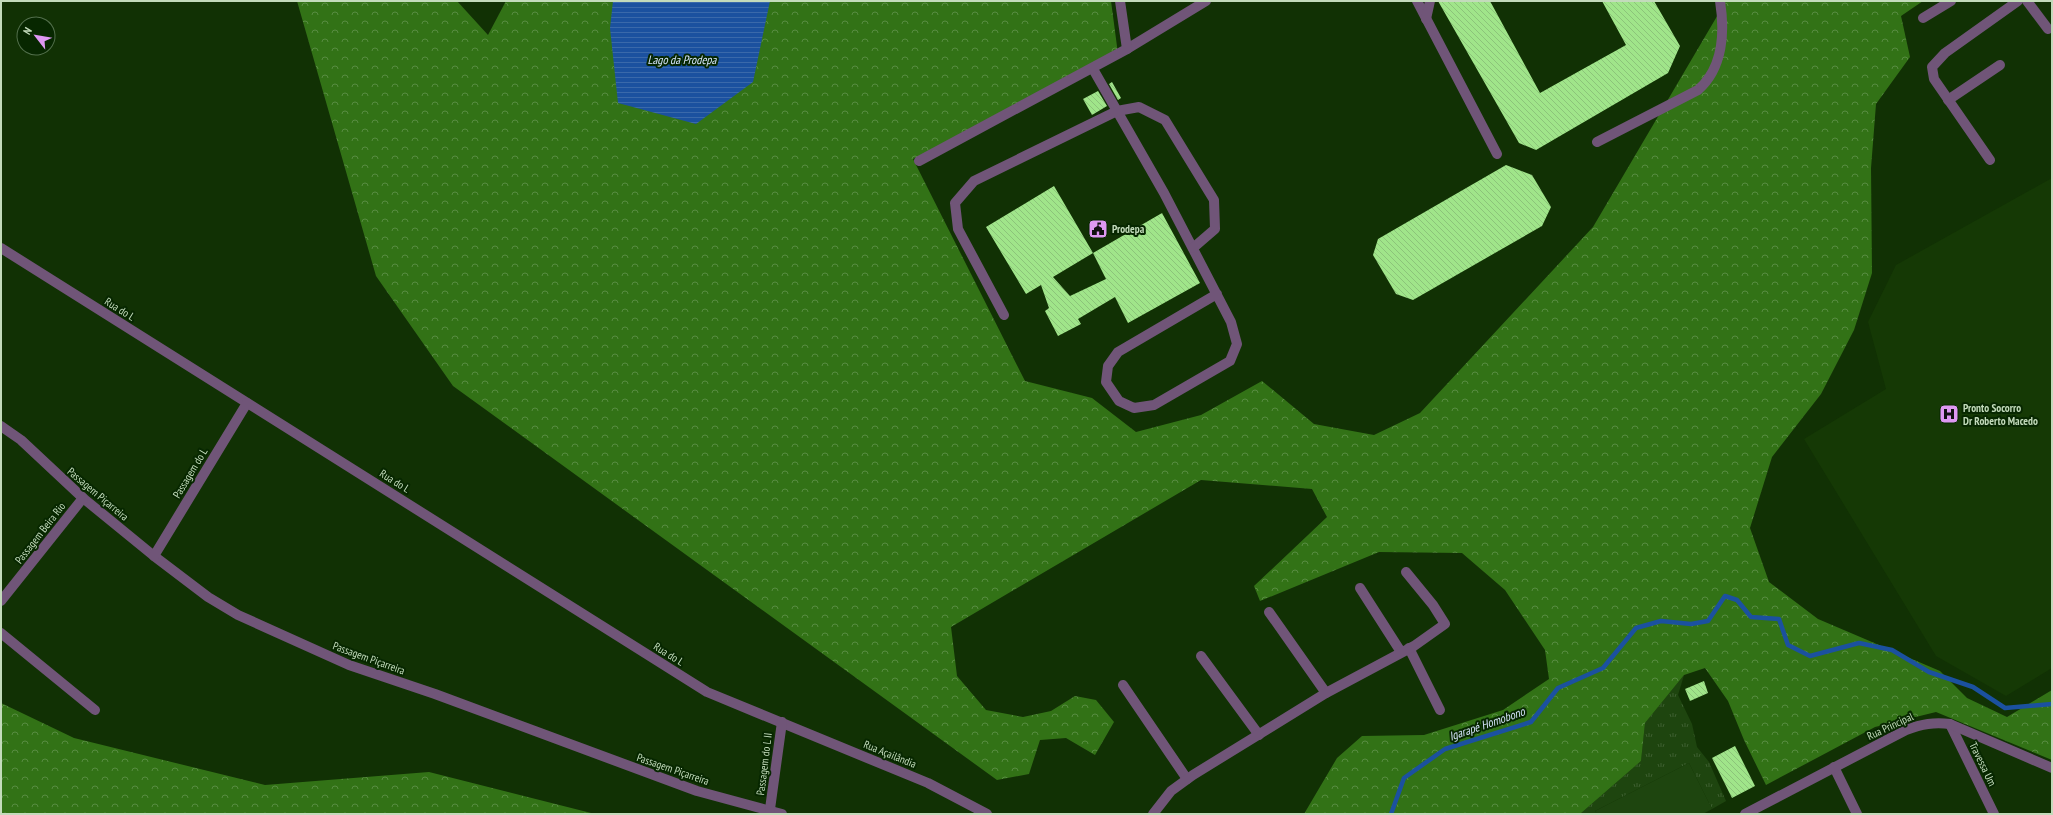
<svg xmlns="http://www.w3.org/2000/svg" width="2053" height="815" font-family="'PT Sans Narrow',sans-serif">
<style>
.built{fill:#153905}
.grass{fill:url(#grass-tufts)}
.forest{fill:url(#forest-crowns)}
.pitch{fill:#1e450f}
.water{fill:url(#water-rules)}
.lines{fill:none;stroke-linecap:round;stroke-linejoin:round}
.stream{stroke:#1b519f;stroke-width:4.5}
.building{fill:url(#building-back-hatch);fill-rule:evenodd}
.minor{stroke:#705578;stroke-width:10}
.labels{text-anchor:middle;stroke-width:4;stroke-linejoin:round;paint-order:stroke}
.poi-label{font-size:11px;font-weight:bold;fill:#c3dbbb;stroke:#072700;text-anchor:start}
.street-label{font-size:11px;fill:#c3dbbb;stroke:#072700}
.water-label{font-size:12px;font-style:italic;fill:#d6e4fa;stroke:#072700}
</style>
<defs>
<pattern id="grass-tufts" width="24" height="20" patternUnits="userSpaceOnUse"><rect width="24" height="20" fill="#1e450f"/><path d="M3 7l-1-3M5 7V3M7 7l1-3M15 17l-1-3M17 17v-4M19 17l1-3" fill="none" stroke="#3d5f30"/></pattern>
<pattern id="forest-crowns" width="20" height="18" patternUnits="userSpaceOnUse"><rect width="20" height="18" fill="#327216"/><path d="M2 6a3 3 0 1 1 6 0M12 15a3 3 0 1 1 6 0" fill="none" stroke="#578c41"/></pattern>
<pattern id="water-rules" width="6" height="5" patternUnits="userSpaceOnUse"><rect width="6" height="5" fill="#1b519f"/><path d="M0 2.5h6" fill="none" stroke="#3a69aa"/></pattern>
<pattern id="building-back-hatch" width="6" height="6" patternUnits="userSpaceOnUse"><rect width="6" height="6" fill="#a0e58a"/><path d="M-1 5l2 2M0 0l6 6M5-1l2 2" fill="none" stroke="#8cc47a"/></pattern>
</defs>
<rect width="100%" height="100%" fill="#113104"/>
<path class="built" d="M2052,178V668L2006,696L1936,656L1804,439L1886,389L1868,322L1896,265Z"/>
<path class="grass" d="M1684,675L1678,695L1692,724L1697,747L1709,762L1726,801L1712,809L1689,763L1595,811L1597,814H1580L1641,761L1645,723Z"/>
<g class="forest">
<path d="M297,1H457L488,35L506,1H1111L1118,54L913,159L1025,381L1092,398L1136,432L1201,415L1262,381L1314,424L1374,435L1420,413L1593,227L1726,1H1923L1901,16L1910,57L1876,104L1871,168L1872,273L1854,330L1821,394L1772,457L1750,528L1769,582L1818,619L1940,671L1967,698L2007,717L2052,690V760L1936,712L1875,727L1766,785L1744,740L1728,701L1705,668L1684,675L1645,723L1641,761L1580,814H1304L1337,758L1362,736L1424,735L1503,710L1549,679L1545,650L1505,590L1462,553L1379,552L1260,601L1254,586L1327,517L1312,489L1201,480L951,627L957,676L986,710L1023,717L1051,711L1075,696L1096,700L1114,722L1095,755L1066,738L1040,740L1029,774L997,780L453,386L376,276Z"/>
<path d="M1,703L74,738L265,785L429,772L595,814H1Z"/>
</g>
<path class="pitch" d="M1689,763L1712,809L1703,814H1597L1595,811Z"/>
<path class="water" d="M613,1H770L753,82L696,124L618,103L610,28Z"/>
<g class="lines">
<path class="stream" d="M1391,814L1404,778L1445,749L1531,722L1558,688L1603,668L1636,628L1661,621L1691,624L1708,621L1725,596L1737,600L1751,617L1779,619L1788,645L1810,656L1859,643L1892,650L1929,672L1973,687L2005,708L2052,704"/>
</g>
<g class="building">
<path d="M1438,1H1490L1540,93L1626,45L1602,1H1654L1680,46L1668,73L1536,150L1519,143Z"/>
<path d="M1112,82L1121,98L1118,100L1109,84Z"/>
<path d="M1098,91L1107,106L1092,115L1083,99Z"/>
<path d="M1506,165L1532,175L1551,207L1542,226L1413,300L1396,294L1373,255L1378,239Z"/>
<path d="M1054,186L1093,253L1162,213L1200,283L1128,323L1115,297L1078,319L1081,324L1058,336L1045,311L1049,308L1041,285L1026,294L986,227ZM1093,253L1106,279L1070,296L1053,277Z"/>
<path d="M1704,681L1708,693L1690,701L1685,689Z"/>
<path d="M1735,746L1755,786L1732,798L1712,758Z"/>
</g>
<g class="lines">
<g class="minor">
<path d="M1417,1L1497,154"/>
<path d="M2027,1L2048,29"/>
<path d="M1923,18L1951,1"/>
<path d="M1426,19L1430,1"/>
<path d="M1127,49L1206,1"/>
<path d="M1093,69L1164,193L1231,322L1237,344L1230,361L1154,405L1134,408L1119,401L1106,382L1108,366L1118,352L1217,294"/>
<path d="M1948,100L2000,65"/>
<path d="M1597,142L1698,90C1723,68 1725,32 1720,1"/>
<path d="M1990,160L1934,79L1932,67L1945,53L2018,1"/>
<path d="M919,161L1127,49L1120,1"/>
<path d="M1,248L707,692L928,783L987,814"/>
<path d="M1004,315L958,229L955,203L974,181L1117,111L1139,107L1165,120L1214,200L1215,229L1193,248"/>
<path d="M1,426L21,440L83,498L154,556L208,597L238,615L349,665L435,694L697,791L782,814"/>
<path d="M154,556L247,403"/>
<path d="M1360,588L1401,652"/>
<path d="M1,601L83,498"/>
<path d="M1269,612L1326,693"/>
<path d="M1,633L95,710"/>
<path d="M1409,648L1440,710"/>
<path d="M1201,656L1259,735"/>
<path d="M1123,685L1187,779"/>
<path d="M1950,724L1994,814"/>
<path d="M1834,767L1857,814"/>
<path d="M770,809L782,722"/>
<path d="M1153,814L1171,791L1193,775L1326,693L1414,646L1445,624L1433,605L1406,572"/>
<path d="M1745,814L1906,730C1922,724 1934,722 1950,724L2052,768"/>
</g>
</g>
<defs>
<symbol id="civic-square" viewBox="-11 -11 22 22"><rect x="-9" y="-9" width="18" height="18" rx="4" fill="#de98f2" stroke="#072700"/><path d="M-.6-6.5H3V-4.5H.6V-3L4-1V1h2V6H-6V1h2V-1L-.6-3ZM-1.2 2.5V6h2.4V2.5Z" fill="#111"/></symbol>
<symbol id="hospital-square" viewBox="-11 -11 22 22"><rect x="-9" y="-9" width="18" height="18" rx="4" fill="#de98f2" stroke="#072700"/><path d="M-5-5h3v3.5h4V-5h3V5h-3V1.5h-4V5h-3Z" fill="#111"/></symbol>
</defs>
<g fill-rule="evenodd">
<use href="#civic-square" x="1087" y="218" width="22" height="22"/>
<use href="#hospital-square" x="1938" y="403" width="22" height="22"/>
</g>
<g class="labels">
<g class="poi-label">
<text x="1112" y="233">Prodepa</text>
<text x="1963" y="412">Pronto Socorro<tspan x="1963" dy="13">Dr Roberto Macedo</tspan></text>
</g>
<g class="street-label">
<text transform="translate(120 309) rotate(32)" y="4">Rua do L</text>
<text transform="translate(190 473) rotate(-59)" y="4">Passagem do L</text>
<text transform="translate(395 481) rotate(32)" y="4">Rua do L</text>
<text transform="translate(98 494) rotate(40)" y="4">Passagem Piçarreira</text>
<text transform="translate(40 533) rotate(-52)" y="4">Passagem Beira Rio</text>
<text transform="translate(669 654) rotate(32)" y="4">Rua do L</text>
<text transform="translate(369 658) rotate(20)" y="4">Passagem Piçarreira</text>
<text transform="translate(1890 726) rotate(-25)" y="4">Rua Principal</text>
<text transform="translate(890 754) rotate(22)" y="4">Rua Açailândia</text>
<text transform="translate(764 764) rotate(-83)" y="4">Passagem do L II</text>
<text transform="translate(1983 764) rotate(64)" y="4">Travessa Um</text>
<text transform="translate(673 769) rotate(19)" y="4">Passagem Piçarreira</text>
</g>
<g class="water-label">
<text x="682" y="64">Lago da Prodepa</text>
<text transform="translate(1487 724) rotate(-19)" y="4">Igarapé Homobono</text>
</g>
</g>
<rect width="2053" height="815" fill="none" stroke="#c3dbbb" stroke-width="4"/>
<g transform="translate(36 36) rotate(301)"><circle r="19" fill="#072700" stroke="#526f4b"/>
<path d="M0-3L7 15L0 10L-7 15Z" fill="#de98f2"/>
<text y="-6" font-size="11" font-weight="bold" text-anchor="middle" fill="#c3dbbb">N</text>
</g>
</svg>
